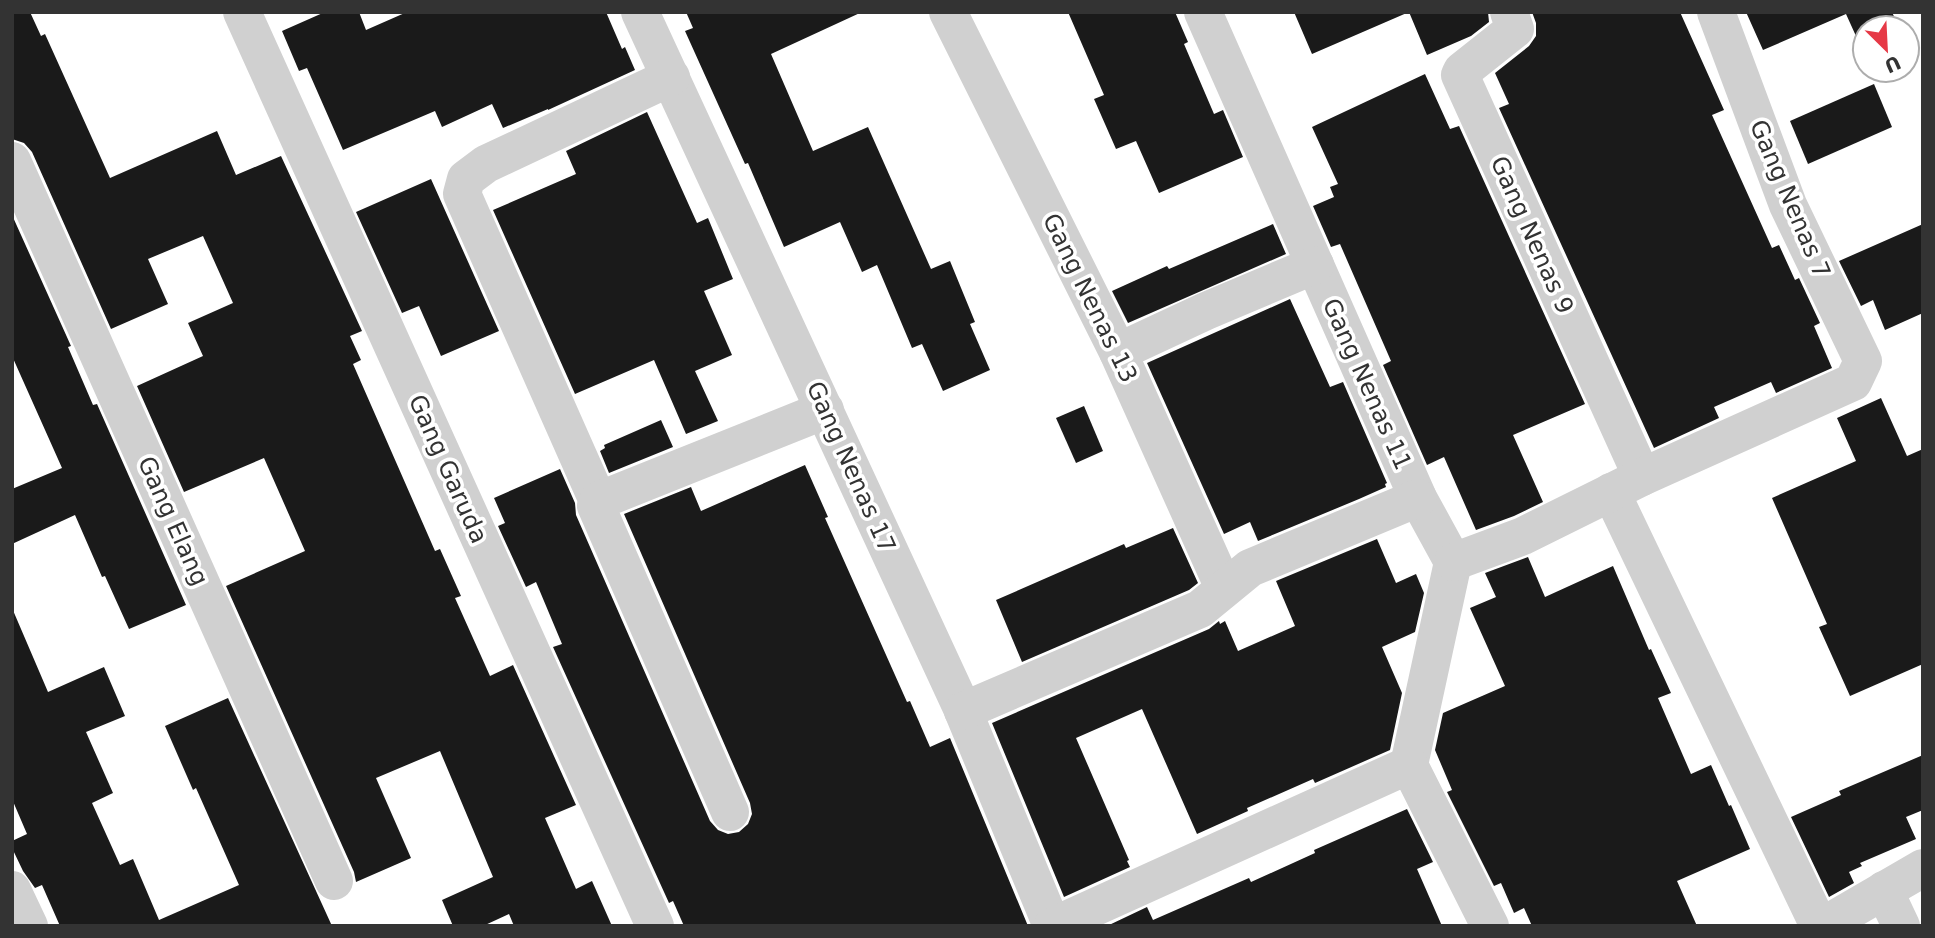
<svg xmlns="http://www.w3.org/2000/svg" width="1935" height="938" font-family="'DejaVu Sans',sans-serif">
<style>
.building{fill:#1a1a1a}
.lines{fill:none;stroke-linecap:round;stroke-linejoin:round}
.street{stroke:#d0d0d0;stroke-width:38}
.labels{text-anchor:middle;stroke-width:7;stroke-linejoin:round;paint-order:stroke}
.street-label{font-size:24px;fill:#333;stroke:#fff}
</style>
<rect width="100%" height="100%" fill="#fff"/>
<g class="building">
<path d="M12,12H30L41,36L45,34L110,178L217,131L236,175L281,156L362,331L350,336L361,360L353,364L435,551L440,549L461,596L455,598L490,676L513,665L576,805L545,818L576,889L592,881L612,926H514L509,914L483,926H453L442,900L493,877L440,751L376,778L411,858L356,882L354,872L226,586L305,551L264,458L184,492L137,386L203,356L188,323L233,303L203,236L148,259L168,304L111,329L32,152L24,143L12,139Z"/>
<path d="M325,12H359L366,30L407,12H606L622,49L625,47L635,70L548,110V109L503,128L492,104L442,127L435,111L343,150L307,68L299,71L282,31Z"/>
<path d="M686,12H862L771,54L813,151L868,127L931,269L950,261L975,322L970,324L990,370L943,391L922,344L912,348L877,265L862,272L840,222L784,247L748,163L745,164L685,31L693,28Z"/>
<path d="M1068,12H1175L1188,42L1184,44L1214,114L1223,110L1243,157L1159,193L1136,141L1116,149L1094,99L1104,95Z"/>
<path d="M1294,12H1488L1489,22L1471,36L1427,55L1409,12L1312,54Z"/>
<path d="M1532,12H1680L1724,110L1712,115L1772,248L1779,245L1795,280L1799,278L1820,323L1814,326L1832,368L1776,393L1771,382L1714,407L1719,418L1654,448L1499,108L1509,104L1495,73L1529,46L1536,36V23Z"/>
<path d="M1746,12H1892L1899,28H1865V56L1846,14L1763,50Z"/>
<path d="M1425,74L1450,129L1459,126L1585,404L1513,435L1543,502L1514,516L1476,530L1444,457L1427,465L1383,365L1391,361L1340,244L1331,247L1313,206L1334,197L1330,187L1338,184L1312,127Z"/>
<path d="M1874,84L1892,127L1808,164L1790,121Z"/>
<path d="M647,112L697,223L708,218L733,279L704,291L732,355L695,371L718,421L686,434L654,360L575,394L493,210L576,174L566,151Z"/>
<path d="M431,179L499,331L441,356L419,306L402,313L356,212Z"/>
<path d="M12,215L71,346L68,347L93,405L97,404L186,605L129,629L105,576L102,577L75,515L12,544V489L62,468L12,356Z"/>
<path d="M1273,224L1286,254L1128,323L1112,291L1167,266L1169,269Z"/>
<path d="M1923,224V313L1885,330L1873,300L1861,306L1839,261Z"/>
<path d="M1290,299L1330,387L1343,382L1387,483L1385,484L1386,487L1359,499L1258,541L1250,522L1224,534L1147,363Z"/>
<path d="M1881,398L1907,456L1923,449V664L1850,696L1819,627L1827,624L1772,498L1856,461L1837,418Z"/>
<path d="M1084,406L1103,451L1076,463L1056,418Z"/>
<path d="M661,420L673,447L609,473L600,451L605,448L604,445Z"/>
<path d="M805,465L828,517L825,518L907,702L910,701L930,747L950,738L1028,926H684L673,901L669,903L553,647L562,644L536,582L526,587L498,526L505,523L494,498L560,469L575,503L576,515L710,821L718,830L728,834L739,832L748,824L752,814L750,803L624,514L691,487L701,511Z"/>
<path d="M1173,528L1198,583L1189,590L1022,662L996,600L1124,544L1126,548Z"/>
<path d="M1377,539L1396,583L1416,574L1424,593L1415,632L1382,647L1402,693L1390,750L1315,783L1313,779L1247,808L1248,811L1197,834L1142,709L1076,738L1129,860L1127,861L1130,867L1064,897L992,723L1209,629L1219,621L1220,624L1225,621L1238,651L1295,626L1276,581Z"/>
<path d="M1528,557L1545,597L1613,566L1649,650L1651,649L1671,693L1658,698L1691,774L1711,765L1729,806L1731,805L1750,849L1677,881L1697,926H1532L1524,908L1514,913L1501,883L1494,886L1447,792L1452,790L1435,750L1443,713L1505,686L1470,608L1496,597L1485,573Z"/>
<path d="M12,608L48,692L104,667L125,716L86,732L113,793L92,803L120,865L133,859L159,920L239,885L196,788L193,790L165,726L228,698L332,926H60L42,885L35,888L23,871L12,848V841L27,834L12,799Z"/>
<path d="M1923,755V810L1906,817L1916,839L1860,863L1862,866L1849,872L1854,883L1829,897L1791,817L1841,795L1839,791Z"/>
<path d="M1407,809L1433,862L1417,869L1442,926H1107L1147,907L1153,920L1249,878L1251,882L1315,853L1314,850Z"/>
</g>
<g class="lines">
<g class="street">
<path d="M242,12L655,926"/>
<path d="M640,12L961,706L1052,926"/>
<path d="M948,12L1118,352L1224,588"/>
<path d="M1203,12L1418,498L1453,562L1409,765"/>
<path d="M1509,12L1515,29L1462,71L1460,75L1642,477"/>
<path d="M12,161L334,881"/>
<path d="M1118,352L1206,311L1315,265"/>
<path d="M1611,492L1819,926"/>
<path d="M598,501L462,194L466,179L486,164L671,77"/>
<path d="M1453,562L1523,536L1642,477L1853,382L1863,361L1788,205L1716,12"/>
<path d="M963,711L1200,609L1250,568L1418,498"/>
<path d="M730,812L596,506L598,501L825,410"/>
<path d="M12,890L29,926"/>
<path d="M1884,890L1901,926"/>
<path d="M1053,926L1409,765L1490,926"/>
<path d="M1823,926L1923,868"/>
</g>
</g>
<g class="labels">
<g class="street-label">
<text transform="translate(1790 199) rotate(67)" y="8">Gang Nenas 7</text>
<text transform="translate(1532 235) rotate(66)" y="8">Gang Nenas 9</text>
<text transform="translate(1090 298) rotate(64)" y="8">Gang Nenas 13</text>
<text transform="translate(1367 384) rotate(66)" y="8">Gang Nenas 11</text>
<text transform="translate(851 467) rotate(66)" y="8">Gang Nenas 17</text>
<text transform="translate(448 469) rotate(66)" y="8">Gang Garuda</text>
<text transform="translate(173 521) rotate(66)" y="8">Gang Elang</text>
</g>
</g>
<rect width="1935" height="938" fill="none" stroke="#333333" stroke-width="28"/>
<g transform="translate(1886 49) rotate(156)"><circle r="33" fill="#ffffff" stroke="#adadad" stroke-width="2"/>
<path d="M0-5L12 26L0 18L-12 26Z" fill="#e63946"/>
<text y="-10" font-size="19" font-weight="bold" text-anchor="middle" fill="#333333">U</text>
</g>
</svg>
